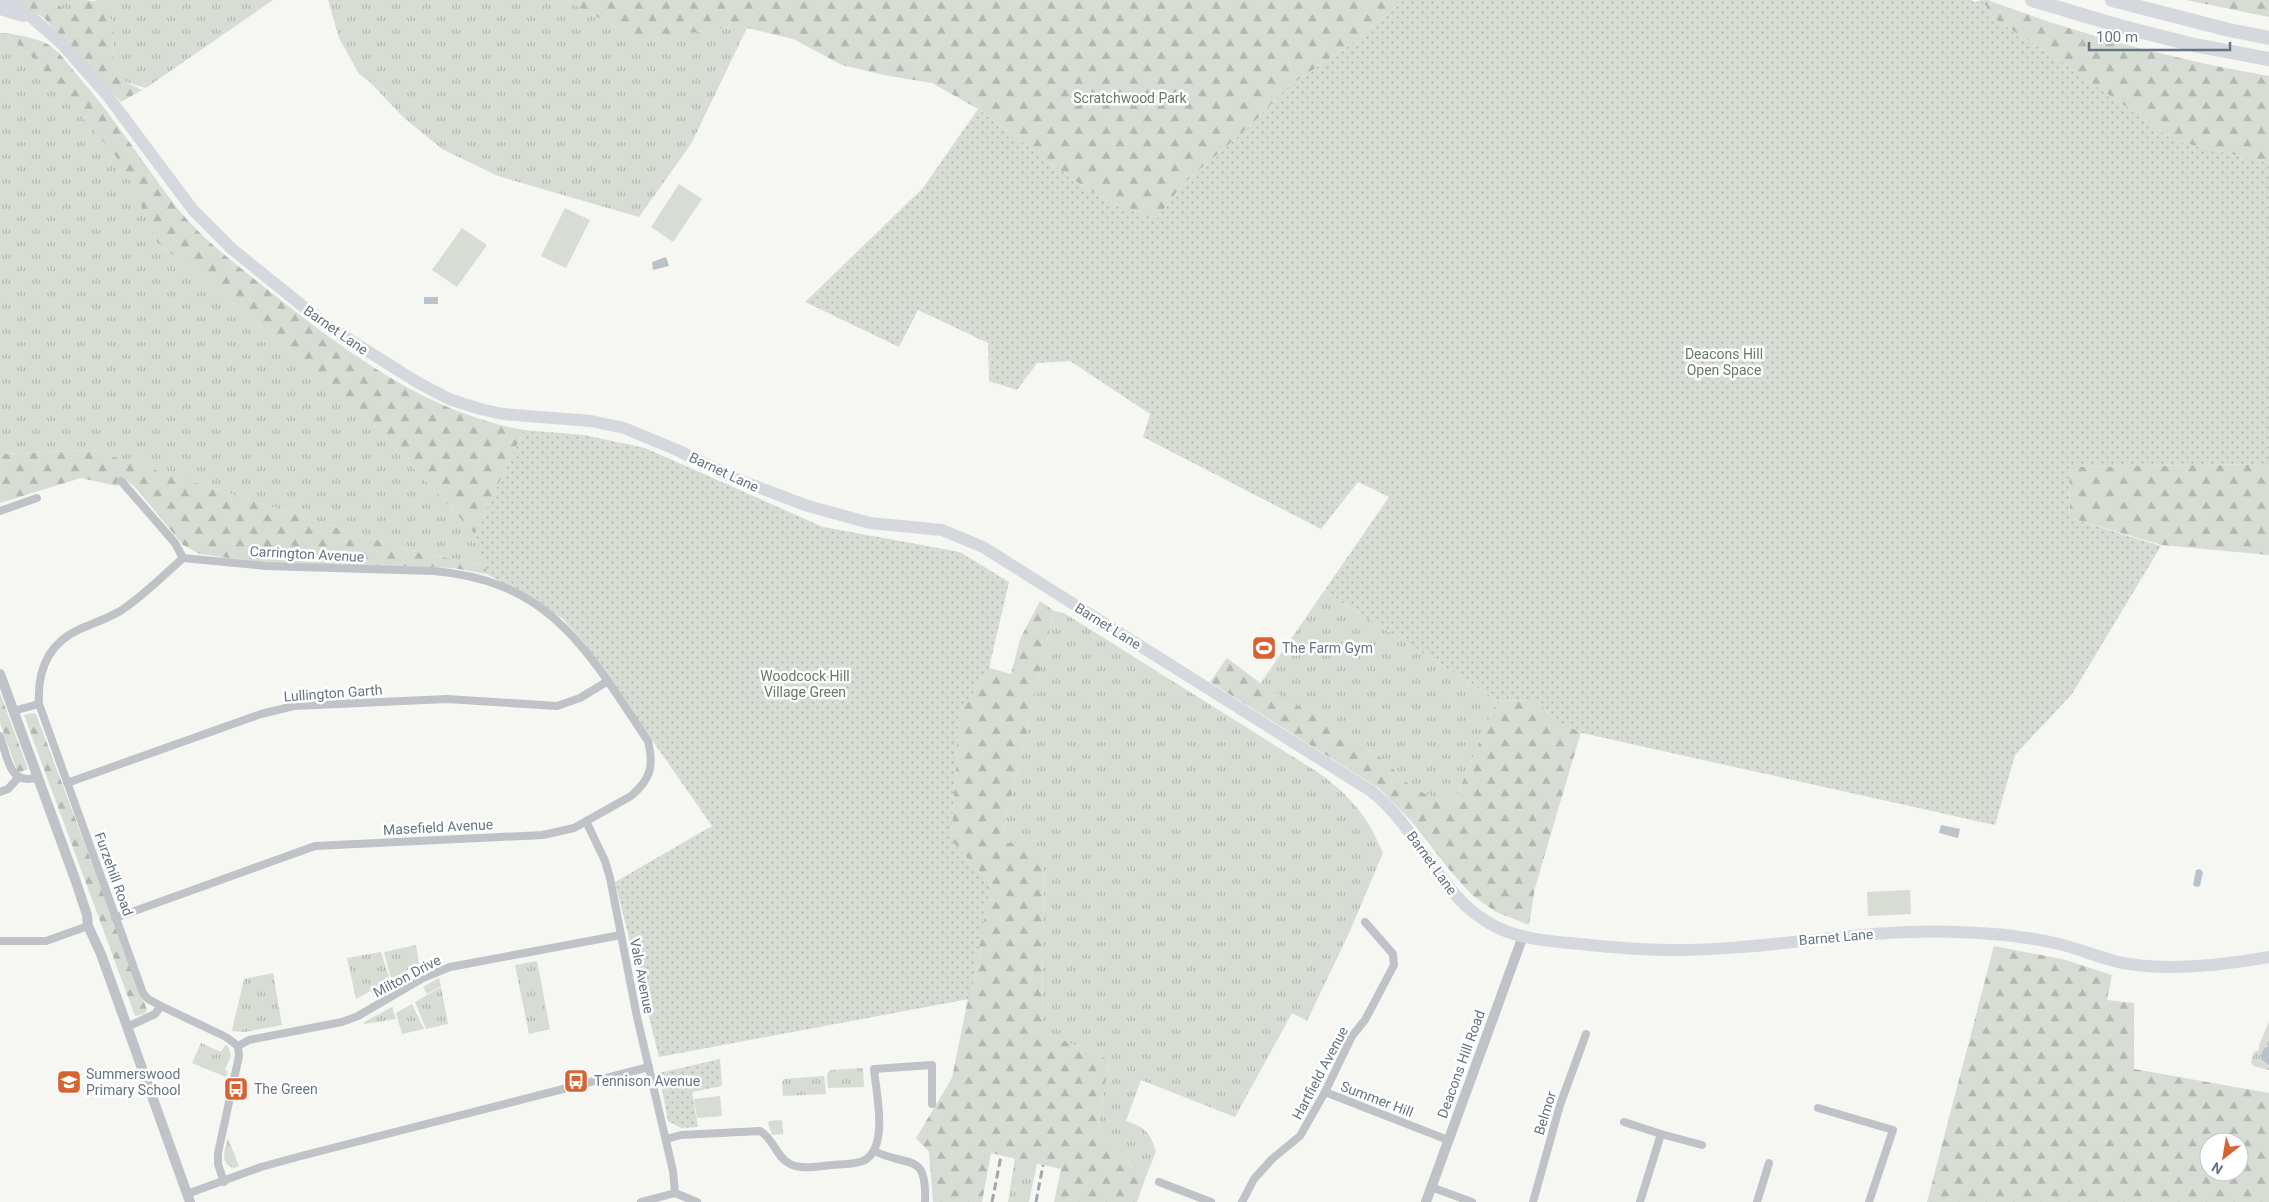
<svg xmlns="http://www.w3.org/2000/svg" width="2269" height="1202" font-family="Roboto,sans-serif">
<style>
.grass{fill:url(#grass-tufts)}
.forest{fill:url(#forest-firs);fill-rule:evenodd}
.park{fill:url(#park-dots)}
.garden{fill:#d7dcd4}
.water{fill:#b9c3c8}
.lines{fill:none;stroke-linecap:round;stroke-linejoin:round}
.minor{stroke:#bfc2c6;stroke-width:8}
.tertiary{stroke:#bfc2c6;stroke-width:10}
.primary{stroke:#d5d8dc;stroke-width:12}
.motorway{stroke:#d5d8dc;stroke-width:14}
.rail{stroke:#a3a7ad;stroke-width:3;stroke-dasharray:8 4;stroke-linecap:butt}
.labels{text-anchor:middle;stroke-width:5;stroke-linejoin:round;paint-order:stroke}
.park-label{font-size:14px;fill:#687965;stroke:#fff}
.street-label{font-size:14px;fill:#677482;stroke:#fff}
.poi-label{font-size:14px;fill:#677482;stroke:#fff;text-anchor:start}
</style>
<defs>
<pattern id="grass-tufts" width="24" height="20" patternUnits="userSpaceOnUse" patternTransform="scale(1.25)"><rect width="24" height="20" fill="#d7dcd4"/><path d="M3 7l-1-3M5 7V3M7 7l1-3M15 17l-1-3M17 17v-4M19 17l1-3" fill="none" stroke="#b2b7b1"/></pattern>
<pattern id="forest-firs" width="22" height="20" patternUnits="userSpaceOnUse" patternTransform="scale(1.25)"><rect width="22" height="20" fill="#d7dcd4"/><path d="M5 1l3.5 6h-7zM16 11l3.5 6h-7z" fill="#b2b7b1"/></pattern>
<pattern id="park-dots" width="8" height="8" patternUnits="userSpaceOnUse" patternTransform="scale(1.25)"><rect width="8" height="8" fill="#d7dcd4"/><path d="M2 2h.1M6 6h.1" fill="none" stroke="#b2b7b1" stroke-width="1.8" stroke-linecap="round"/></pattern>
</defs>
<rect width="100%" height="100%" fill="#f6f6f3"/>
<g class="grass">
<path d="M53,0H85L68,13Z"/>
<path d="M95,0H273L146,88L126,82L113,64L114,23Z"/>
<path d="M328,0H566L640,40L739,26L747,28L691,144L639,217L498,176L442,149L403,117L369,81L359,74L339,38Z"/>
<path d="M0,33H6L31,56L124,165L157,242L313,368L364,414L475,534L486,566L412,551L92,450L0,454Z"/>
<path d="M1324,591L1497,700L1453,805L1414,789L1378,755L1260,684Z"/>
<path d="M1054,611L1064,613L1319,773C1352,798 1367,815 1383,853L1350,931L1307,1021L1292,1013L1235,1117L1141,1080L1126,1121C1146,1128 1149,1131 1156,1151L1145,1179L1098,1131L1109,1060L1042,1031L1044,847L1001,842Z"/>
<path d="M416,945L419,964L391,979L384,952Z"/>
<path d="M381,952L390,980L356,999L347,958Z"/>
<path d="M537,961L550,1029L529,1034L515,965Z"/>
<path d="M273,973L282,1025L245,1032L232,1031L244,979Z"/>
<path d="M439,978L441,986L427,994L423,987Z"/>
<path d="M441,987L448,1024L426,1029L415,1002Z"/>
<path d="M412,1004L424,1029L402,1034L396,1013Z"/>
<path d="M392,1007L396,1019L365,1024L364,1022Z"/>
<path d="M2269,1022V1046L2267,1047L2269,1070L2253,1066L2251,1062L2254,1052L2259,1050V1045Z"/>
<path d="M201,1043L221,1052L225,1045L228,1046L231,1056L225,1070L228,1071L226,1077L192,1063Z"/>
<path d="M863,1068L864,1087L828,1088L827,1074L830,1070Z"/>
<path d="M824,1076L826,1094L783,1096L782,1082L784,1079Z"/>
<path d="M782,1120L783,1134L772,1135L768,1123L770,1121Z"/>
<path d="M228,1138L239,1166L234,1168C219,1164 225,1149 228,1138Z"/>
<path d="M1015,1158L1037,1163L1029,1202H1008Z"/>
</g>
<g class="forest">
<path d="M15,0H53L68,13L85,0L100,2L114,23L113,64L126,82L142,90L121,102L44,18Z"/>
<path d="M566,0H1404L1350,45L1289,86L1250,126L1182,185L1157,218L1110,203L1075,181L978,109L932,83L884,75L842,65L793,39L739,26L640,40Z"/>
<path d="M1982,0H1988C2080,35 2173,59 2269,76V163L2175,141L2066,65L1993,18Z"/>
<path d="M2186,0H2269V17Z"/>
<path d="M6,33C21,36 41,38 53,48C62,55 70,67 78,76C115,118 144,165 178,209C203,240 237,265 268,290C344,350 426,413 524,430L475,534L364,414L313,368L157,242L123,165L31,56Z"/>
<path d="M92,450L412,551L486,566L487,574L453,568L257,562L200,554L183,545L134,486L121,477L117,486L81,478L0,503V454Z"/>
<path d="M2269,464V555L2162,545L2070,518L2069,467Z"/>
<path d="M1040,601L1054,611L1001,842L1044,847L1042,1031L1109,1060L1098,1131L1145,1179L1137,1202H1054L1061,1169L991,1153L982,1202H933L929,1152L916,1138L952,1078L991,884L951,840L959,715L989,668L1011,674L1020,639Z"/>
<path d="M1227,658L1259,682L1378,755L1414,789L1453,805L1497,700L1536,701L1559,723L1581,732L1535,888L1529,925L1496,912L1472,895L1452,873L1412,822L1380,789L1210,682Z"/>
<path d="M0,693L28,769L18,773L0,723Z"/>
<path d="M32,713L36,714L147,1010L144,1014L135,1016L24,715Z"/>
<path d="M1994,946L2062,959L2112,975L2107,1000L2134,1003V1069L2269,1093V1202H1927ZM2209,1142H2239V1172H2209Z"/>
</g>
<g class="park">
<path d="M1404,0H1971L1974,2L1982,0L1993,18L2066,65L2175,141L2269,163V464L2069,467L2070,518L2161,546L2072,694L2015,755L1995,825L1582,733L1559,723L1536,701L1497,700L1324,591L1389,497L1358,482L1321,529L1143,437L1150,414L1070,361L1037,363L1017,390L989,381L988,343L918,310L899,347L805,302L923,188L978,109L1075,181L1110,203L1157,218L1182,185L1250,126L1289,86L1350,45Z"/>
<path d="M524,430L584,435L645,448L823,527L960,552L1009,582L989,668L959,715L951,840L991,884L969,999L659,1057L615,882L712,826L585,644L563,619L487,574L475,534Z"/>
<path d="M720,1059L722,1086L692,1092L698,1127L681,1128L668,1121L659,1073Z"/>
</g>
<g class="garden">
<path d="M679,184L702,199L673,242L651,227Z"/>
<path d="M565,208L590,220L566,268L541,256Z"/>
<path d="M462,228L487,245L457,287L432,270Z"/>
<path d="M1910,890L1911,914L1868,916L1867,892Z"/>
<path d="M720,1096L722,1116L697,1118L694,1099Z"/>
</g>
<g class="water">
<path d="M666,257L669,266L653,270L652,262Z"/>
<rect x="424" y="297" width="14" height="7"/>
<path d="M1941,825L1960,829L1958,838L1939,833Z"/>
<path d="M2200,869L2203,872L2200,886L2196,887L2193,885L2196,870Z"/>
<path d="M2269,1046V1065L2261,1059C2260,1053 2264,1048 2269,1046Z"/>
</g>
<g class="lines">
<g class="minor">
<path d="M121,481L175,543L183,558"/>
<path d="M0,511L37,498"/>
<path d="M13,711L39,704"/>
<path d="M0,736C8,758 9,787 38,777"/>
<path d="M67,783L261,714L294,706L447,699L557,706L580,698L608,681"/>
<path d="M0,792L8,789L18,778"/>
<path d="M586,821L605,861L610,878L637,1017L673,1171L675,1193"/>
<path d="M115,918L315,846L543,835L574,828L631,796C651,779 654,766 648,741C588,652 552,581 434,571L266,566L183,558C163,576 144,595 122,610C109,618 94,623 80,629C49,643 37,670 39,704L143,993L148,999L161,1006L155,1014L127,1027"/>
<path d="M0,941H46L88,926"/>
<path d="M161,1006L226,1037L238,1046L239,1056L218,1153V1164L224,1182"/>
<path d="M238,1046L249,1040L342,1022L358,1016L423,978L450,967L621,935"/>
<path d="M1325,1092L1448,1140"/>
<path d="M1818,1108L1893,1130L1869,1202"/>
<path d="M1624,1122L1661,1134"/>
<path d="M666,1139L681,1135L760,1131C774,1139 776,1157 790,1164C802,1170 819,1166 832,1165C842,1164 856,1165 865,1160C889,1145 876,1093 874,1069L932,1065V1104"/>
<path d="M874,1151C909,1168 927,1151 925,1202"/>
<path d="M1159,1182L1211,1202"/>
<path d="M1431,1187L1472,1202"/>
<path d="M187,1194L261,1167L301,1156L649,1067"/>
<path d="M641,1202L675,1193L697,1202"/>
<path d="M1242,1202L1254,1179L1272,1159L1300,1136L1325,1092L1352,1036L1365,1020L1394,965L1393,954L1365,922"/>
<path d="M1533,1202L1560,1105L1586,1034"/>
<path d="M1640,1202L1661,1134L1702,1145"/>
<path d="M1757,1202L1769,1163"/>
</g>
<g class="tertiary">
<path d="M0,674L75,879L87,915L88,926L101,954L190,1202"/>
<path d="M1426,1202L1523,936"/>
</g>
<g class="primary">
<path d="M5,0L20,7L62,44L107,95L193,210L232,249L326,325L417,382L449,399L480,409L503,414L591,421L624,428L677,450L734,478L808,506L870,523L942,530L983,547L1371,791C1425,833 1440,907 1508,932C1534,941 1562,942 1589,945C1618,948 1647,950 1676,950C1770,950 1863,928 1958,932C1992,933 2025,936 2059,944C2082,949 2105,961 2129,964C2174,971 2224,965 2269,957"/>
<path d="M0,9L23,16"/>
</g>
<g class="motorway">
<path d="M2032,0L2123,27L2194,45L2269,59"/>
<path d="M2112,0L2229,30L2269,38"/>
</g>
<g class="rail">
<path d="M992,1202L1001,1156"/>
<path d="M1036,1202L1043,1165"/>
</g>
</g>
<defs>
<symbol id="stadium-square" viewBox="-11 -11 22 22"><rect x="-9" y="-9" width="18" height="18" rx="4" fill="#d66332" stroke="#fff"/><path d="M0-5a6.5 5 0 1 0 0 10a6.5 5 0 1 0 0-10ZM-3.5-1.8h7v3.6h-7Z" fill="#fff"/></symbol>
<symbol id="bus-square" viewBox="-11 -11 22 22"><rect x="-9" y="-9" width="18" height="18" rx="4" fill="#d66332" stroke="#fff"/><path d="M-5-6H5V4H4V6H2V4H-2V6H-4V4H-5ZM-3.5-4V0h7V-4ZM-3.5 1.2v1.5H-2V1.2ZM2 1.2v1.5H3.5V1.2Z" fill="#fff"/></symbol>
<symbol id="school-square" viewBox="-11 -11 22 22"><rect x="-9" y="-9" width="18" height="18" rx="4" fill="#d66332" stroke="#fff"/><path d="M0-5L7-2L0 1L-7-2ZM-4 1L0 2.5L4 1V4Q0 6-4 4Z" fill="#fff"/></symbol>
</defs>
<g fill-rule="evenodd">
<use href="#stadium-square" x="1250" y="634" width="28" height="28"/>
<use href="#bus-square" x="562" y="1067" width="28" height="28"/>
<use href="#school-square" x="55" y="1068" width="28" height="28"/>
<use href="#bus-square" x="222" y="1075" width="28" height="28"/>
</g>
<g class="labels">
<g class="park-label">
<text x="1130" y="103">Scratchwood Park</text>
<text x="1724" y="359">Deacons Hill<tspan x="1724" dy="16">Open Space</tspan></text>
<text x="805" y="681">Woodcock Hill<tspan x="805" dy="16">Village Green</tspan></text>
</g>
<g class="street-label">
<text transform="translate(336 330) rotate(35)" y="5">Barnet Lane</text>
<text transform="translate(724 472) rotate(25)" y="5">Barnet Lane</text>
<text transform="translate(307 554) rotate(3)" y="5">Carrington Avenue</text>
<text transform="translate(1108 626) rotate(32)" y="5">Barnet Lane</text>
<text transform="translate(333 693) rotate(-4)" y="5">Lullington Garth</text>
<text transform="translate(438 827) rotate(-3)" y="5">Masefield Avenue</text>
<text transform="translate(1432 863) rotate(54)" y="5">Barnet Lane</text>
<text transform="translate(114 874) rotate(70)" y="5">Furzehill Road</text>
<text transform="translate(1836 937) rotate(-5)" y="5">Barnet Lane</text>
<text transform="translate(407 976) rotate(-28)" y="5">Milton Drive</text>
<text transform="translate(642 976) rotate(79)" y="5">Vale Avenue</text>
<text transform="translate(1461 1064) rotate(-70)" y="5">Deacons Hill Road</text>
<text transform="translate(1320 1073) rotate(-62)" y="5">Hartfield Avenue</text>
<text transform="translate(1377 1099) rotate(21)" y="5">Summer Hill</text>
<text transform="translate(1545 1113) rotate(-73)" y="5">Belmor</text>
</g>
<g class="poi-label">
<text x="1282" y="653">The Farm Gym</text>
<text x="86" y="1079">Summerswood<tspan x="86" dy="16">Primary School</tspan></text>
<text x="594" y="1086">Tennison Avenue</text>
<text x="254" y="1094">The Green</text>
</g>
</g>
<g transform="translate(2224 1157) rotate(211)"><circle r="24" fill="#ffffff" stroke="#c2c7cd"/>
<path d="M0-4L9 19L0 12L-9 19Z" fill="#d66332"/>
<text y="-8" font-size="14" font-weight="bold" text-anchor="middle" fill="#677482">N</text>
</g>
<path d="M2089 42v8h141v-8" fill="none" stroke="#677482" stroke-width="2.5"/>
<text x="2096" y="42" font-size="15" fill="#677482" stroke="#ffffff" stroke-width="4" paint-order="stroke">100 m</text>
</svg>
